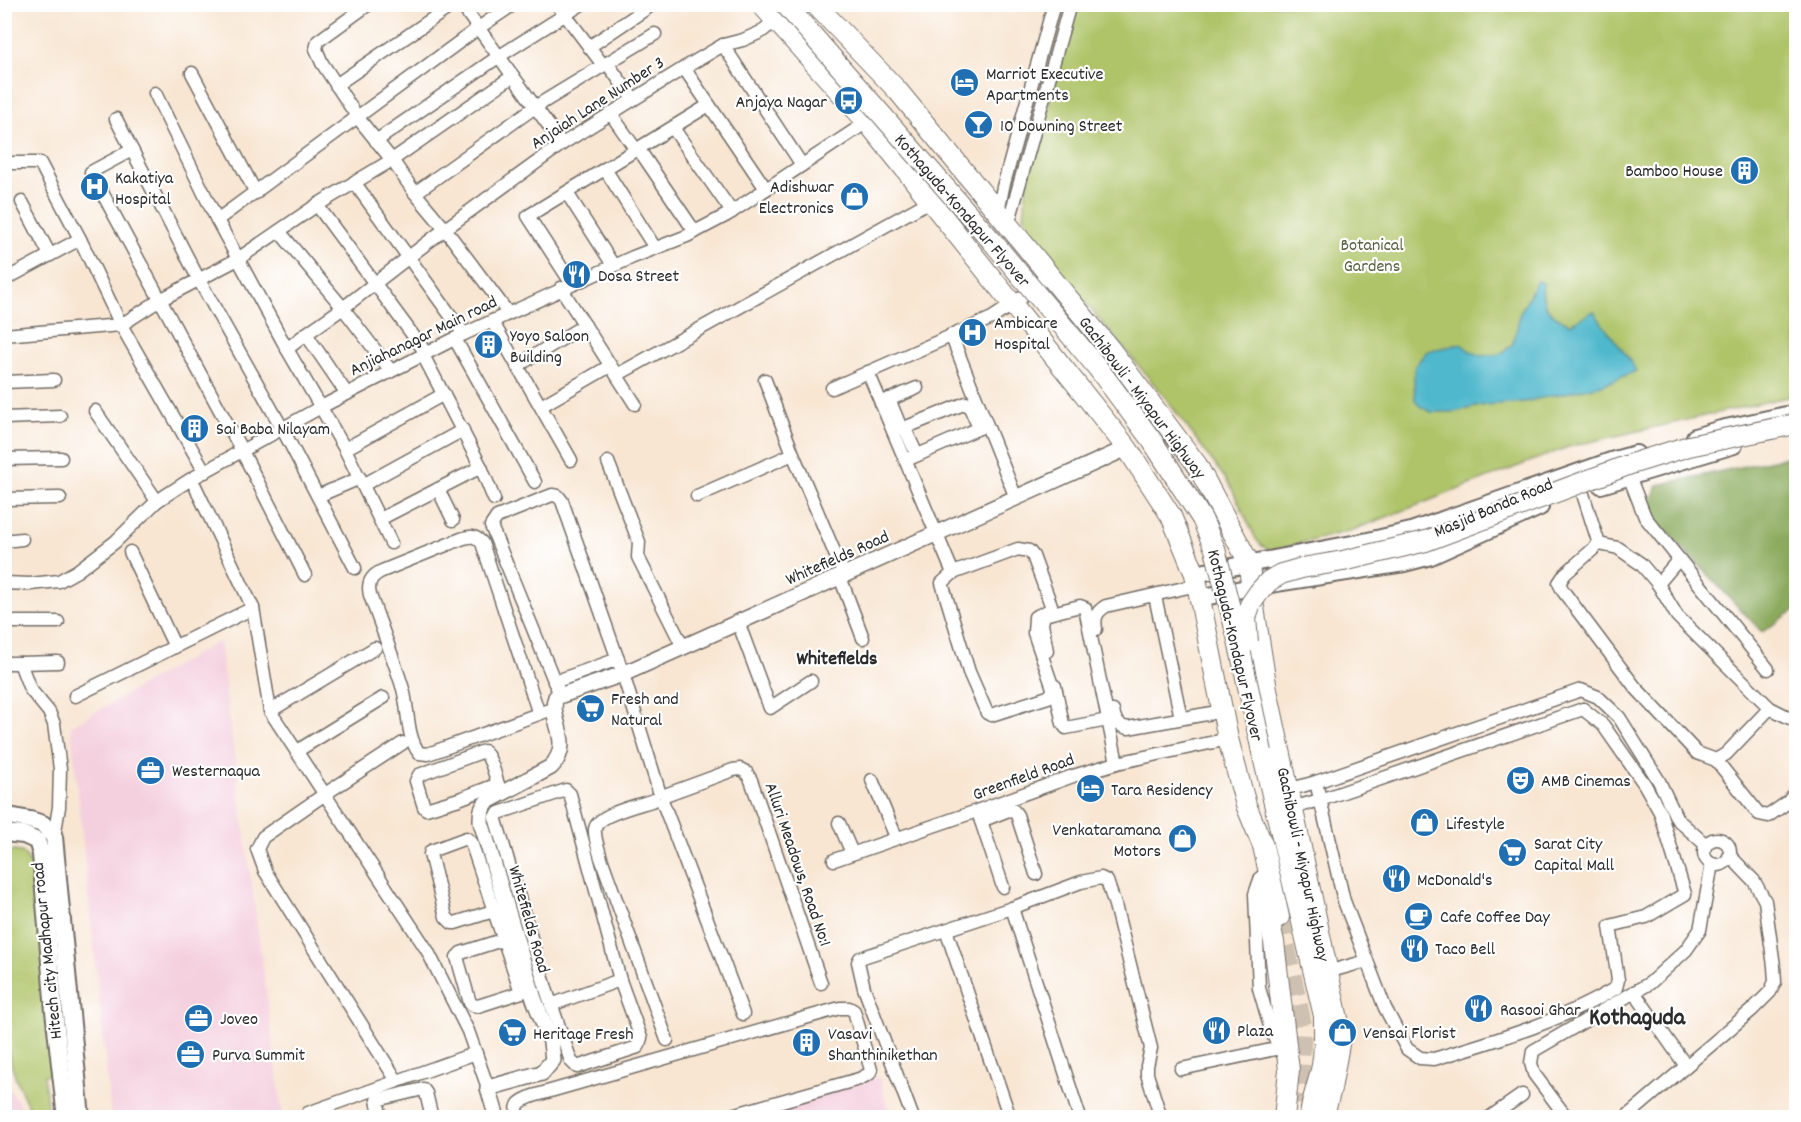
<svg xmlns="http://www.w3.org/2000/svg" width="1801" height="1122" font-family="Dekko,sans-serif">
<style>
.built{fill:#f4cfde}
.green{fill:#afc469;stroke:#6d784a;stroke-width:1.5}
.forest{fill:#8baa5d;stroke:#5b6a44;stroke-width:1.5}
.water{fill:#4fb8cc;stroke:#3d727c;stroke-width:1.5}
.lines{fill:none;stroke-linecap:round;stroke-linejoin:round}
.primary-tunnel{stroke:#cfc1b1;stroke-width:20;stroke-dasharray:20 10;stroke-linecap:butt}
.minor-casing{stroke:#736c66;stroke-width:15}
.tertiary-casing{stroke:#736c66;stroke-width:18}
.secondary-casing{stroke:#736c66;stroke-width:20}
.primary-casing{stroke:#736c66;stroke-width:22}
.minor{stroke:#fff;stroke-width:12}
.tertiary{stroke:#fff;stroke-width:15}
.secondary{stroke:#fff;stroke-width:16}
.primary{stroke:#fff;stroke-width:20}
.primary-bridge-casing{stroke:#736c66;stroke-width:22;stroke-linecap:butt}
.primary-bridge{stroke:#fff;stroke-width:20}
.labels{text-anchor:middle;stroke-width:4.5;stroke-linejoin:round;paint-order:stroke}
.poi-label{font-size:18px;fill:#2b2b2b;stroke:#fff;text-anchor:start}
.street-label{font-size:18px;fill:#2b2b2b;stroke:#fff}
.park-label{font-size:18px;fill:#596141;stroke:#fff}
.neighbourhood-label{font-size:20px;font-weight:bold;fill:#2b2b2b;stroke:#fff}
.district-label{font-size:24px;font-weight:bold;fill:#2b2b2b;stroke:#fff}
</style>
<rect width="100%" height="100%" fill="#fff"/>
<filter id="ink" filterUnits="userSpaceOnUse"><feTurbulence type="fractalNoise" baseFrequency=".0167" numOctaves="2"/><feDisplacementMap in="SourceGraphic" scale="12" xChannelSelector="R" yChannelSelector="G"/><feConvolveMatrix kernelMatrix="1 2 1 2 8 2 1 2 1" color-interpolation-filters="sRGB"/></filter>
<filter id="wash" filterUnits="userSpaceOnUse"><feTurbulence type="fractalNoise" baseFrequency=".008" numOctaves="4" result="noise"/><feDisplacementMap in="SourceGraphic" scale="24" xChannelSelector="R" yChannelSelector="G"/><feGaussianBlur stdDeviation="1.35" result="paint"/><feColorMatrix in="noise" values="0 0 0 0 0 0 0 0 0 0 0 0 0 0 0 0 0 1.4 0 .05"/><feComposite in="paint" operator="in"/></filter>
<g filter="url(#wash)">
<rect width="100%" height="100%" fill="#f8e6d3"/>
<g class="built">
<path d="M219,641L283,1117H111L71,726Z"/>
<path d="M879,1077L891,1117L749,1118Z"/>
<path d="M4,1082H5L28,1117H5Z"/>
</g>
<g class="green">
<path d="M1076,5H1796V395L1568,447L1353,530L1271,551L1262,546L1256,539L1230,485L1164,396L1035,243L1024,216L1027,181Z"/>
<path d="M5,850L22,852L32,865L57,1075H44L48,1117H33C23,1096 0,1048 8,1026L4,1006Z"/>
</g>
<path class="forest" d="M1796,455V609L1762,632L1646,510L1658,485Z"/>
<path class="water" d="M1537,281L1543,283C1540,307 1549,314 1570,324L1594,311C1606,333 1625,349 1636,371L1602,385L1523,402L1485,405L1453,412H1431L1421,407L1415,400L1414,379L1415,366L1427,351L1461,344L1470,351L1481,356L1500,354L1512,345L1516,333L1520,313Z"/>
</g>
<g filter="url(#ink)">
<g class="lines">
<path class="primary-tunnel" d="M1279,917L1302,1025L1300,1067L1294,1103"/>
<defs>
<g id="minor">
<path d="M369,4L318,41L316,49L322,63L358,118L392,160L415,193L445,229L508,313"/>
<path d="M461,4L562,144"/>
<path d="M557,4L603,65"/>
<path d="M723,45L802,165"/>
<path d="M589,47L653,4"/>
<path d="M607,63L633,99"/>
<path d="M684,68L766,189"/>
<path d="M192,73L256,193"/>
<path d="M336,85L454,4"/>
<path d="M155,93L217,220L287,349L345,449L391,543"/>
<path d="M611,114L634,147L642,154L695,232"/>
<path d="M116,119L199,280L282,428L355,568"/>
<path d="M673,128L732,212"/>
<path d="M376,141L498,57L582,4"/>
<path d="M132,150L91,172L242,451L305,575"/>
<path d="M4,163H40L80,239L121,325L205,472"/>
<path d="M605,169L655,248"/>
<path d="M354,182L464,334"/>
<path d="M415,193L535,107L655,34"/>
<path d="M567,193L613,265"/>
<path d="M22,202L50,255"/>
<path d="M317,205L426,353"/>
<path d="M998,213L1003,187L1054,4"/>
<path d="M217,220L477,29L514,4"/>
<path d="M1008,225L1070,4"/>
<path d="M279,231L343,308L391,371"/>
<path d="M4,280L80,239"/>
<path d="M572,284L528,216L709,105"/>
<path d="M561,288L635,404"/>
<path d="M492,321L571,460"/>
<path d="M306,334L347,394"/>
<path d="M4,335L121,325L160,300L238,259L317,205L392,160L513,76"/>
<path d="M951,335L1016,498"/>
<path d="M455,339L535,482"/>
<path d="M287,349L306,334L343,308L445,229L562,144L684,68L723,45L743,40L761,32L776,20"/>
<path d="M517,366L585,325"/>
<path d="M868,372L953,573"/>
<path d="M617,375L930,201"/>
<path d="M765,380L793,454L844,575"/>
<path d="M4,382L54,380"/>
<path d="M832,388L992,318L1012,305L1049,275"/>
<path d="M889,399L901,428"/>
<path d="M881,403L917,388"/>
<path d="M541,406L610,366"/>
<path d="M95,411L157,501"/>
<path d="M4,418L60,416"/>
<path d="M345,449L444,394"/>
<path d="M917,455L906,431L909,426L966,403L969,405L979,428"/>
<path d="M911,458L986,425"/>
<path d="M4,459L61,458"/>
<path d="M608,462L639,542L638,557L683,647"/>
<path d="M481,467L494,499"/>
<path d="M1629,476L1645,517L1768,669"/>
<path d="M363,485L463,430"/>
<path d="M195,486L253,608L270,711L427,950L468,1031L488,1088"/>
<path d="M438,489L453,520"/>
<path d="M1582,491L1599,544"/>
<path d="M318,496L360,478"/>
<path d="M697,496L793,454"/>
<path d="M4,499L60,498"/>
<path d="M380,519L481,467L423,355"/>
<path d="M4,541L22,539"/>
<path d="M1599,544L1565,574L1559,583L1563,591L1635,687L1697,753L1716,760L1759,814L1768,816L1788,802L1796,791"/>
<path d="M1599,544L1618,548L1641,564L1658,584L1677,616L1770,708L1796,721"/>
<path d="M1018,549L1029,551L1033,556L1051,605L1050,610L1035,617L1034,633L1054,691L1048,697L991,715L987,713L969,672L942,583L953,573Z"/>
<path d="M130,552L175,647"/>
<path d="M840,577L863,638"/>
<path d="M4,583L30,584L59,581L77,571L115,542L157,501L191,479L321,407L464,334L633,257L687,236L727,215L867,122"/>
<path d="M1658,584L1679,559"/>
<path d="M1155,596L1181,718"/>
<path d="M4,622H58"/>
<path d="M738,622L770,708L811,681"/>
<path d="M1096,629C1094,618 1096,612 1106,606L1197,585"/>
<path d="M1047,651L1042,624L1044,615L1080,606L1085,608L1117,763"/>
<path d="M4,663H20L30,689L49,712L54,724L60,769L59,807L54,837"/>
<path d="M20,663L58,662"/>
<path d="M554,682L618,659"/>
<path d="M1055,686L1063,724L1066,728L1108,720"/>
<path d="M560,695L491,526L497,517L552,495L558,496L562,501L623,674L659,791"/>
<path d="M75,696L253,608"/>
<path d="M270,711L375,648"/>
<path d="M1113,711C1115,721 1118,726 1128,728L1223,711"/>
<path d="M539,714L482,543C475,535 471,536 461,539L382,571C371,576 367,583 370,595C381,626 393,657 403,689C409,710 406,735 419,753L428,754L555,708"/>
<path d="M297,751L383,698"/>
<path d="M1716,760L1726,754L1770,708"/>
<path d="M872,780L896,837"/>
<path d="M1316,782L1344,901L1385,1008L1407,1049L1420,1058L1434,1059C1497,1040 1560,1022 1616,988L1618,980L1610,926L1646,917L1685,894L1660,812L1645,785L1603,725L1583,709"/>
<path d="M498,784L459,799L426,809L424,807L416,781L419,775L484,751C493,761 496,780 501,794"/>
<path d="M566,790L570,794L620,980L641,1038L638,1047L577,1067L571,1061L548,995L495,817L499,813Z"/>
<path d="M1288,790L1316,782L1581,690L1598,697L1619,717L1659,781L1677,819L1706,845"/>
<path d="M665,795L733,770L740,769L746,772L751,780L821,983"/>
<path d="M654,800C640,805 597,814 595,829C594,838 599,850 601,858L667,1040"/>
<path d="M663,803L743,1014"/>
<path d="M1292,808L1320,800L1583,709"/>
<path d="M979,815L1003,887"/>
<path d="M981,821L1009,810L1014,811L1017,815L1036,874"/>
<path d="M839,823L852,853"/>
<circle cx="1717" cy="852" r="13"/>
<path d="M834,860L971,813L1073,776L1117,763L1228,739"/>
<path d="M1261,877L1255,894L1259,988L1272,1033L1283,1055"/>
<path d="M506,907L455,923H452L446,917L430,854L431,851L466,838L471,842L521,992"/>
<path d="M1012,908L1080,1118"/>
<path d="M946,930L1010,1118"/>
<path d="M505,939L461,953L457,957L470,1003L473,1005L478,1006L528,990"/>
<path d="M1327,972L1367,961"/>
<path d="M1634,992L1686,1066"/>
<path d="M551,1005L620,980"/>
<path d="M1181,1069L1280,1048"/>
<path d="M397,1081L265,871L257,849L263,837L325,794L403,743"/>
<path d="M308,1113L476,1053"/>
<path d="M1408,1117V1118"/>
<path d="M381,1118L377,1100L423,1089L426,1093L432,1118"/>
<path d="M517,1118C516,1102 519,1102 533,1096L840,1008H849L854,1011L871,1070L869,1074L859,1079L722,1118"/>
<path d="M913,1118L864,988L858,962L860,958L1012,908L1081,882L1101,878L1107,881L1115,905L1151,1048L1147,1066V1074L1161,1118"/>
<path d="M1489,1118L1522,1095"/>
<path d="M1567,1118L1534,1074L1531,1063L1533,1051L1650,983L1686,950L1700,930L1712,864"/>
<path d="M1625,1118L1752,1010L1770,992L1775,982L1774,966L1765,901L1754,881L1730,856"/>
</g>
<path id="tertiary" d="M497,1118L488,1088L542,1073L553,1060L551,1042L534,999L481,822C481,812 481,808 488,801L551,767C575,741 547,719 556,697L623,674L1127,448"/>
<g id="secondary">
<path d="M1695,437L1721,429L1796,413"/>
<path d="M1601,485L1734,445"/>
<path d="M1195,574L1368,541L1411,531L1611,461L1636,454"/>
<path d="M1200,598L1251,587L1404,563L1431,556L1540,507"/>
<path d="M4,815L30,820L43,824L54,837L81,1118"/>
<path d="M4,833L24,835L37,841L41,854L54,1011L66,1118"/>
</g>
<g id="primary">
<path d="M761,4L867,122L897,159L1127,448L1171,516L1195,574L1228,739L1246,805L1263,846L1279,917"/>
<path d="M815,4L898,91L1110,349L1197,465L1249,563L1252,595L1267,690L1341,1033L1331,1089L1323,1118"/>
<path d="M1262,752L1324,1016C1324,1033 1325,1049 1322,1065C1319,1083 1311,1099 1310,1118"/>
<path d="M1265,900L1274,942L1289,1070L1284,1118"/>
</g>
</defs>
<use href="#minor" class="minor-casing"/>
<use href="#tertiary" class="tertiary-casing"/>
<use href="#secondary" class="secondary-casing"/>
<use href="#primary" class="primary-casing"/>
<use href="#minor" class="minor"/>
<use href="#tertiary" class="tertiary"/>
<use href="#secondary" class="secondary"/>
<use href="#primary" class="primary"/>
<defs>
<g id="primary-bridge">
<path d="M785,4L992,241L1097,367L1153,442L1202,519L1215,549L1238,640L1262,752"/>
<path d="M1248,642L1246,618L1250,605L1259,592L1269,581L1281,574L1302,568L1343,561L1426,541L1631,464L1689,446L1796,424"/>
</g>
</defs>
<use href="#primary-bridge" class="primary-bridge-casing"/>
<use href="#primary-bridge" class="primary-bridge"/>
</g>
</g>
<defs>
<symbol id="hotel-disc" viewBox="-11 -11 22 22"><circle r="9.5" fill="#1f6fb2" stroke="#fff"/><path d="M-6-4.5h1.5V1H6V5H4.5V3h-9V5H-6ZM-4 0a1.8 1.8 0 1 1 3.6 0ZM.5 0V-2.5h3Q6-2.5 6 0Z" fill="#fff"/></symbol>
<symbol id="bus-disc" viewBox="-11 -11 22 22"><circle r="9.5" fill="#1f6fb2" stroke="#fff"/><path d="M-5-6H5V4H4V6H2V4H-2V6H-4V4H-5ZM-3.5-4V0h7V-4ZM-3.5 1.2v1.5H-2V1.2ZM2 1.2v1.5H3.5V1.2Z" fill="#fff"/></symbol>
<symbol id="bar-disc" viewBox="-11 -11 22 22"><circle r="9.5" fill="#1f6fb2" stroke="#fff"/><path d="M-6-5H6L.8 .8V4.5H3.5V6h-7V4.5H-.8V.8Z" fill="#fff"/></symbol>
<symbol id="building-disc" viewBox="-11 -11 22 22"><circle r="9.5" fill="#1f6fb2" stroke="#fff"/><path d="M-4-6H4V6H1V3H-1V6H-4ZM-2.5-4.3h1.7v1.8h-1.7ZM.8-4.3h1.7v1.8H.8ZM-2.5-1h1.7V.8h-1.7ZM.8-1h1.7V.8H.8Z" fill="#fff"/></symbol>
<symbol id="hospital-disc" viewBox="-11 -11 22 22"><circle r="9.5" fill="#1f6fb2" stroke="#fff"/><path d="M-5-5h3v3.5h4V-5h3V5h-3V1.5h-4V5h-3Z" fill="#fff"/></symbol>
<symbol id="shop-disc" viewBox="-11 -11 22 22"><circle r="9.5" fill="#1f6fb2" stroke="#fff"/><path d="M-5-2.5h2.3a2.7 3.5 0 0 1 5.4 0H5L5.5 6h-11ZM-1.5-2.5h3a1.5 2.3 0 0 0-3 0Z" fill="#fff"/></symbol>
<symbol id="restaurant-disc" viewBox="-11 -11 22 22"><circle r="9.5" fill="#1f6fb2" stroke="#fff"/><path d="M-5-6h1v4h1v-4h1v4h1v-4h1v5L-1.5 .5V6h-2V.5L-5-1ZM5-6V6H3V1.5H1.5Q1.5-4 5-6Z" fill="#fff"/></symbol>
<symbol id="supermarket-disc" viewBox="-11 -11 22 22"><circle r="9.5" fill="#1f6fb2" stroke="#fff"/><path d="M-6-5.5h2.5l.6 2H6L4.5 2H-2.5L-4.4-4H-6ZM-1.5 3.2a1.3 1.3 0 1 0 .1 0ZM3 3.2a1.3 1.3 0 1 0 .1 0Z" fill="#fff"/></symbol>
<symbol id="office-disc" viewBox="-11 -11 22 22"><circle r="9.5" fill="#1f6fb2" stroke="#fff"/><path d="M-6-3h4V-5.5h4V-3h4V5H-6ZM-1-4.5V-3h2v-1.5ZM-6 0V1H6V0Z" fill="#fff"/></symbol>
<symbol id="theatre-disc" viewBox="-11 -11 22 22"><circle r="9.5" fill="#1f6fb2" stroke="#fff"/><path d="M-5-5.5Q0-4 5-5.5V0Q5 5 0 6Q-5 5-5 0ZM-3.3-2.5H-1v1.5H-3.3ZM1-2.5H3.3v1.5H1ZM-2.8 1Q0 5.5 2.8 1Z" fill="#fff"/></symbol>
<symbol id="cafe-disc" viewBox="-11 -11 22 22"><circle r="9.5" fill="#1f6fb2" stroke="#fff"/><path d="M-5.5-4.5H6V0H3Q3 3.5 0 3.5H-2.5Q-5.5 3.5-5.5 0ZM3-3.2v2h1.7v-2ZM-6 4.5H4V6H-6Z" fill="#fff"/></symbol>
</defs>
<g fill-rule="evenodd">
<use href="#hotel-disc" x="948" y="66" width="33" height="33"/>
<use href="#bus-disc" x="832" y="84" width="33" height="33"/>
<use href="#bar-disc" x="962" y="108" width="33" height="33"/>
<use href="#building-disc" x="1728" y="154" width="33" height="33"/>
<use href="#hospital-disc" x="78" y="170" width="33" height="33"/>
<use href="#shop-disc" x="838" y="180" width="33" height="33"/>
<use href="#restaurant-disc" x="560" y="258" width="33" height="33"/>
<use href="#hospital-disc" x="956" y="316" width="33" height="33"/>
<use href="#building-disc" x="472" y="328" width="33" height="33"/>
<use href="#building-disc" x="178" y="412" width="33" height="33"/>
<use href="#supermarket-disc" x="574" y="692" width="33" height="33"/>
<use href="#office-disc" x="134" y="754" width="33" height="33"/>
<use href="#theatre-disc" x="1504" y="764" width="33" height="33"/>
<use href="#hotel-disc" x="1074" y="772" width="33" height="33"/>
<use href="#shop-disc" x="1408" y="806" width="33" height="33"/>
<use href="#shop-disc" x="1166" y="822" width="33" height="33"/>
<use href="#supermarket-disc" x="1496" y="836" width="33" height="33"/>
<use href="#restaurant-disc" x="1380" y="862" width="33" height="33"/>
<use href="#cafe-disc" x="1402" y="900" width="33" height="33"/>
<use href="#restaurant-disc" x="1398" y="932" width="33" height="33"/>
<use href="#restaurant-disc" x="1462" y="992" width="33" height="33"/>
<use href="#office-disc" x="182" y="1002" width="33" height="33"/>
<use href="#restaurant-disc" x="1200" y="1014" width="33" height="33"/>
<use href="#shop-disc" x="1326" y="1016" width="33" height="33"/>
<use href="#supermarket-disc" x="496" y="1016" width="33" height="33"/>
<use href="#building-disc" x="790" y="1026" width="33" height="33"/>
<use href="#office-disc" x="174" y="1038" width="33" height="33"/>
</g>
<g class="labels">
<g class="poi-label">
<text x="986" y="79">Marriot Executive<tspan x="986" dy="21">Apartments</tspan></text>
<text x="827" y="107" text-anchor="end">Anjaya Nagar</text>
<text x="1000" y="131">10 Downing Street</text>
<text x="1723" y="176" text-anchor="end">Bamboo House</text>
<text x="115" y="183">Kakatiya<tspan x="115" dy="21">Hospital</tspan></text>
<text x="834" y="192" text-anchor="end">Adishwar<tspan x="834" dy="21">Electronics</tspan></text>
<text x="598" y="281">Dosa Street</text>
<text x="994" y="328">Ambicare<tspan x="994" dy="21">Hospital</tspan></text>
<text x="510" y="341">Yoyo Saloon<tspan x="510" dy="21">Building</tspan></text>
<text x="216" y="434">Sai Baba Nilayam</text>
<text x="611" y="704">Fresh and<tspan x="611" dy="21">Natural</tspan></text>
<text x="172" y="776">Westernaqua</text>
<text x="1541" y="786">AMB Cinemas</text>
<text x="1111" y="795">Tara Residency</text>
<text x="1446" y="829">Lifestyle</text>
<text x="1161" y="835" text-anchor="end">Venkataramana<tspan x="1161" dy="21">Motors</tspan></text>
<text x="1534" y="849">Sarat City<tspan x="1534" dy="21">Capital Mall</tspan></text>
<text x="1417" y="885">McDonald's</text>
<text x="1440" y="922">Cafe Coffee Day</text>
<text x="1435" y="954">Taco Bell</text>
<text x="1500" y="1015">Rasooi Ghar</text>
<text x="220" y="1024">Joveo</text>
<text x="1237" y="1036">Plaza</text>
<text x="1363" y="1038">Vensai Florist</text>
<text x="533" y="1039">Heritage Fresh</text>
<text x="828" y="1039">Vasavi<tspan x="828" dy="21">Shanthinikethan</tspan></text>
<text x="212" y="1060">Purva Summit</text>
</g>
<g class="street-label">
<text transform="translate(597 102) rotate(-33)" y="6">Anjaiah Lane Number 3</text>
<text transform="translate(963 210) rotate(49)" y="6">Kothaguda-Kondapur Flyover</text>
<text transform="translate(423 335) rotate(-26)" y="6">Anjiahanagar Main road</text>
<text transform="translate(1143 397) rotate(53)" y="6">Gachibowli - Miyapur Highway</text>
<text transform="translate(1493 507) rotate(-23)" y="6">Masjid Banda Road</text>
<text transform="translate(837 557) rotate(-24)" y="6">Whitefields Road</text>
<text transform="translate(1236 645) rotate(77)" y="6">Kothaguda-Kondapur Flyover</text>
<text transform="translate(1023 776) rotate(-20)" y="6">Greenfield Road</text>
<text transform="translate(799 864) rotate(71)" y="6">Alluri Meadows, Road No:1</text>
<text transform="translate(1304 864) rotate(78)" y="6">Gachibowli - Miyapur Highway</text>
<text transform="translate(530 919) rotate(74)" y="6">Whitefields Road</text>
<text transform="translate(46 951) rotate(-96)" y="6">Hitech city Madhapur road</text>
</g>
<g class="park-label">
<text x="1372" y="250">Botanical<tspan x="1372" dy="21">Gardens</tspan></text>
</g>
<g class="neighbourhood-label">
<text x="837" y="664">Whitefields</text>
</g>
<g class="district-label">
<text x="1637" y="1024">Kothaguda</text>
</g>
</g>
<rect width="1801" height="1122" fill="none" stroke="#fff" stroke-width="24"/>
</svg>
